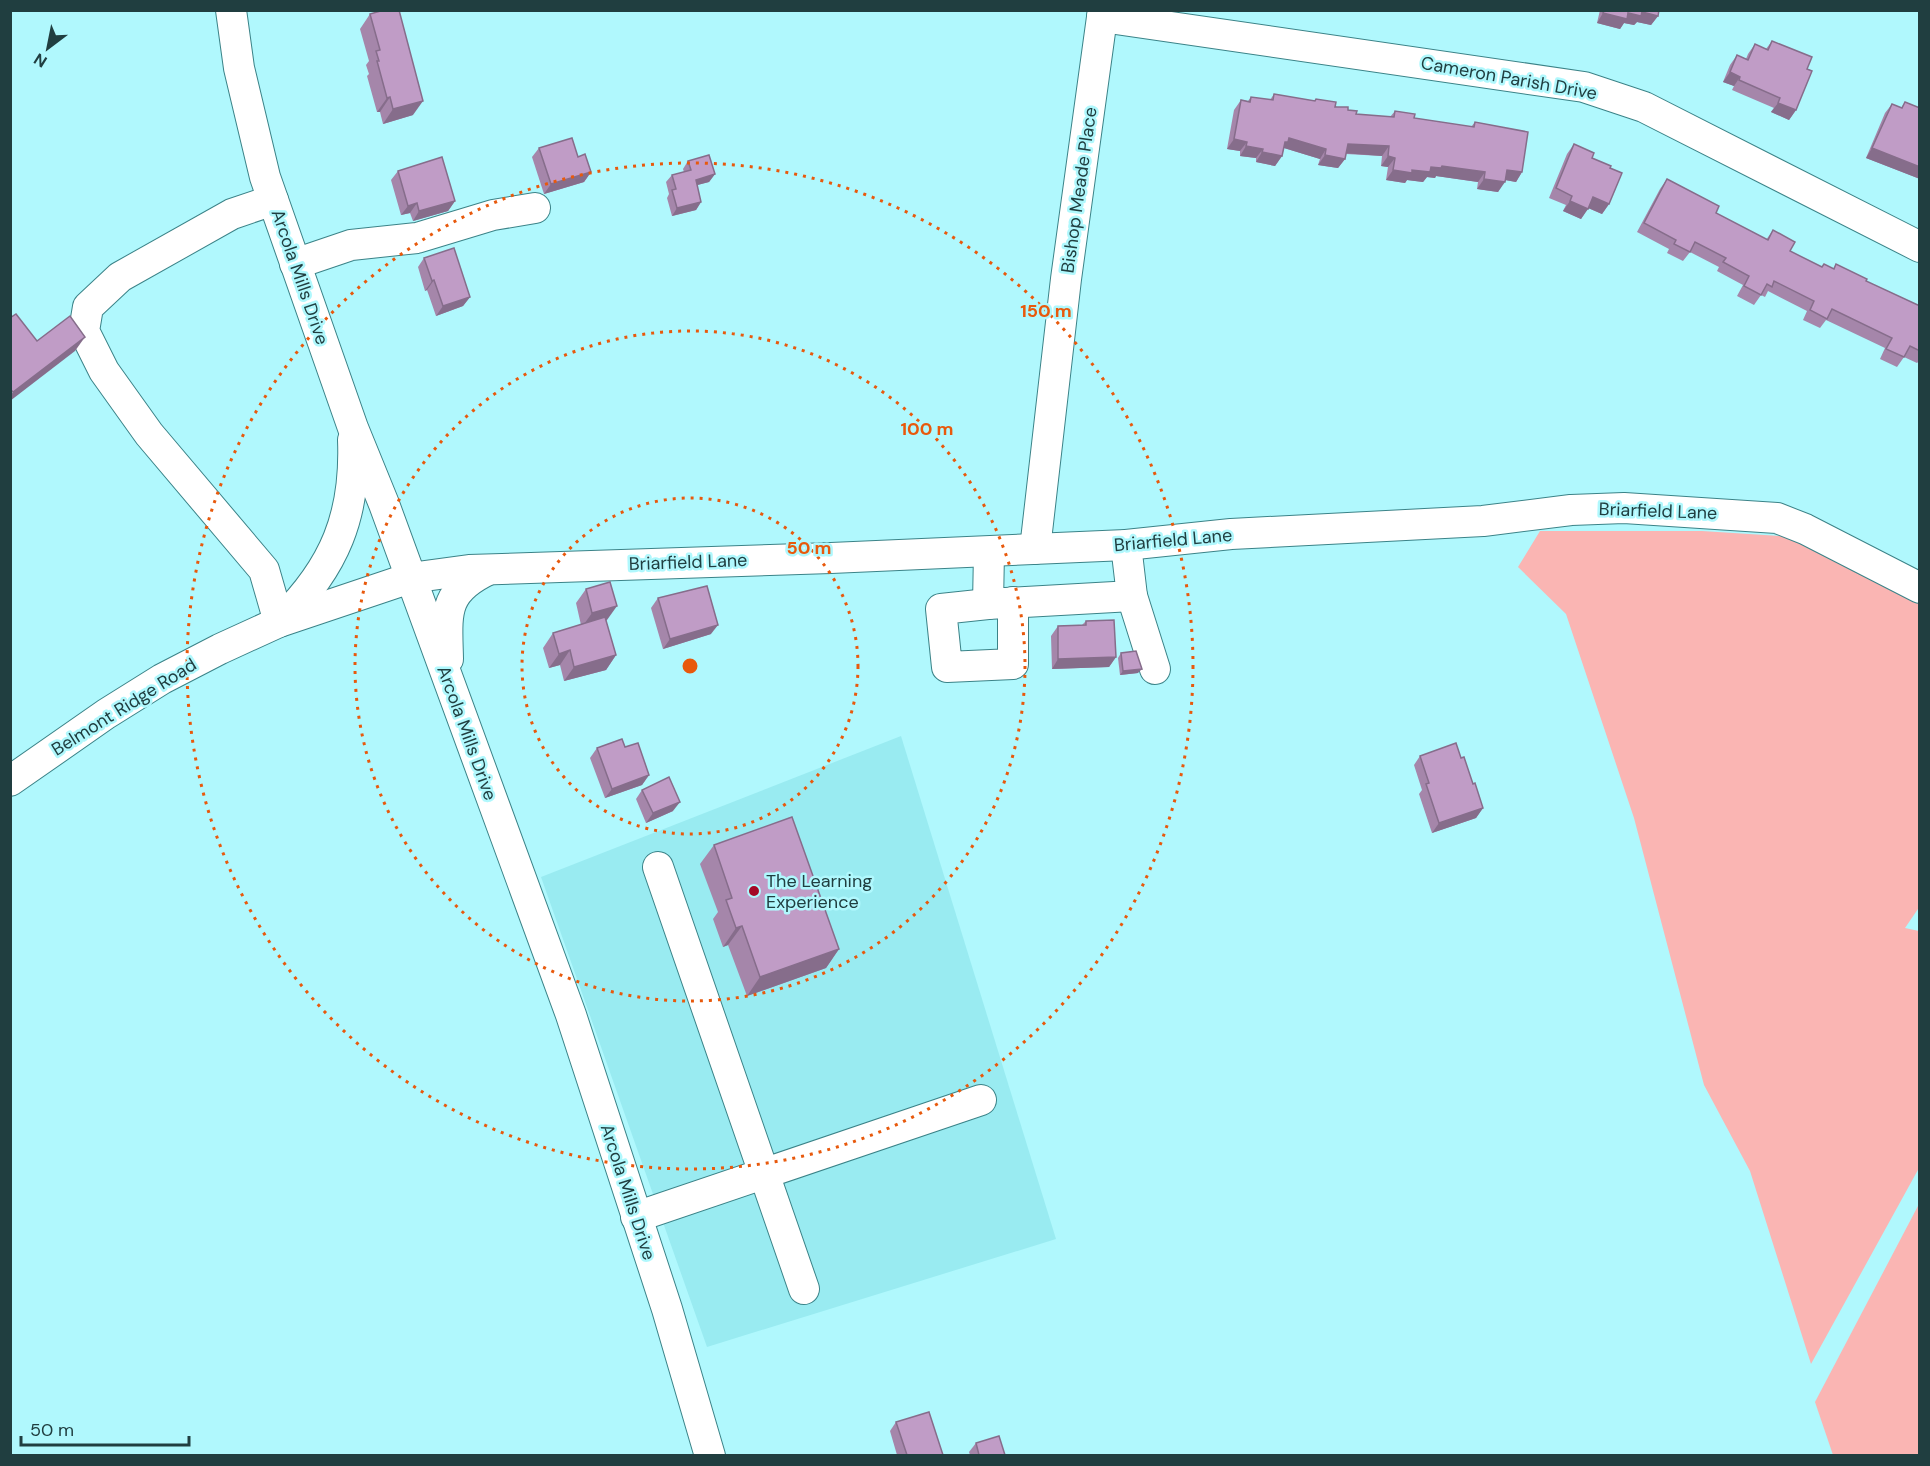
<svg xmlns="http://www.w3.org/2000/svg" width="1930" height="1466" font-family="'DM Sans',sans-serif">
<style>
.built{fill:#99ebf1}
.green{fill:#fab5b3}
.lines{fill:none;stroke-linecap:round;stroke-linejoin:round}
.minor-casing{stroke:#3b8388;stroke-width:32}
.minor{stroke:#fff;stroke-width:30}
.wall{fill:#a586aa}
.shaded-wall{fill:#866d8b}
.building{fill:#c09cc6;stroke:#866d8b;stroke-width:1.5}
.ring{fill:none;stroke:#e8590c;stroke-width:3;stroke-dasharray:3 6}
.poi-dot{fill:#a40926;stroke:#b0f8fd;stroke-width:2}
.labels{text-anchor:middle;stroke-width:5;stroke-linejoin:round;paint-order:stroke}
.street-label{font-size:18px;fill:#203e40;stroke:#b0f8fd}
.poi-label{font-size:18px;fill:#203e40;stroke:#b0f8fd;text-anchor:start}
.centre{fill:#e8590c;stroke:#b0f8fd;stroke-width:3}
.ring-label{font-size:18px;text-anchor:middle;font-weight:bold;fill:#e8590c;stroke:#b0f8fd;stroke-width:5;stroke-linejoin:round;paint-order:stroke}
</style>
<rect width="100%" height="100%" fill="#b0f8fd"/>
<path class="built" d="M901,736L1056,1239L707,1347L541,877Z"/>
<g class="green">
<path d="M1540,531H1702L1798,537L1919,600L1920,906L1905,928L1919,931V1168L1811,1364L1750,1171L1704,1085L1634,818L1566,614L1518,567Z"/>
<path d="M1919,1204V1455H1833L1815,1402Z"/>
</g>
<g class="lines">
<defs>
<g id="minor">
<path d="M231,10L239,68L265,177L353,428L384,504L571,1015L667,1309L710,1456"/>
<path d="M1102,17L1584,87L1644,107L1920,247"/>
<path d="M273,200L232,214L120,277L88,307L84,331L104,371L149,434L264,570L279,622"/>
<path d="M295,264L351,245L417,238L493,215L535,208"/>
<path d="M1035,549L1066,279L1103,10"/>
<path d="M989,552L988,604L1132,596L1126,545"/>
<path d="M1132,596L1155,669"/>
<path d="M988,604L941,609L947,667L1013,664V602"/>
<path d="M281,620C335,567 356,515 353,440"/>
<path d="M448,659C447,614 442,592 488,570"/>
<path d="M10,781L106,714L162,679L220,649L279,622L410,578L469,570L831,558L1126,545L1231,534L1483,521L1571,510L1624,508L1777,518L1805,529L1920,588"/>
<path d="M658,867L804,1289"/>
<path d="M636,1217L981,1100"/>
</g>
</defs>
<use href="#minor" class="minor-casing"/>
<use href="#minor" class="minor"/>
</g>
<g class="wall">
<path d="M1600,10H1659L1658,16L1651,25L1637,22L1634,25L1624,23L1620,29L1597,23Z"/>
<path d="M370,14L413,115L383,124L380,112H377L367,76L369,74L366,65L369,61L360,29Z"/>
<path d="M1772,41L1807,69L1796,110L1789,120L1771,112L1774,108L1732,90L1734,86L1723,82L1730,65L1737,55L1746,59L1748,54L1755,44L1766,49Z"/>
<path d="M1274,94L1314,101L1316,99L1356,114L1390,117L1395,111L1414,118L1471,127L1475,122L1522,172L1516,182L1505,180L1498,192L1477,189L1478,182L1436,176L1435,178L1427,177L1423,182L1407,180L1405,183L1386,180L1388,167L1381,166L1382,156L1346,154L1345,159L1338,168L1318,165L1320,159L1284,148L1282,156L1275,166L1256,162V158L1240,156V151L1227,149L1234,110L1241,100L1248,101L1251,97L1270,100Z"/>
<path d="M1905,102L1920,108V179L1866,158L1885,113L1892,104L1901,108Z"/>
<path d="M1574,144L1592,158L1610,168L1609,204L1602,214L1588,208L1581,219L1563,211L1566,205L1549,198L1567,154Z"/>
<path d="M539,148L578,157L591,172L584,182L544,194L532,157Z"/>
<path d="M688,161L715,174L709,182L697,185L701,202L696,210L672,216L667,198L669,194L666,182L672,175L684,172L683,169Z"/>
<path d="M398,171L455,201L448,211L413,221L410,213L401,215L391,180Z"/>
<path d="M1667,179L1716,213L1766,240L1773,230L1790,251L1822,267L1833,269L1836,264L1866,281L1920,306V360L1917,363L1904,357L1897,367L1880,359L1885,348L1826,320L1820,328L1803,320L1807,311L1768,291L1765,297L1761,295L1754,305L1737,296L1743,285L1717,271L1719,267L1690,252L1683,261L1667,253L1669,249L1637,232L1660,189Z"/>
<path d="M424,258L470,297L463,306L436,316L427,290L425,291L418,267Z"/>
<path d="M586,589L607,620L606,621L616,655L606,670L564,681L560,665L549,668L543,648L553,633L581,625L576,603Z"/>
<path d="M658,598L711,634L663,649L651,608Z"/>
<path d="M1086,621L1116,657L1109,667L1052,669L1051,636L1058,626L1082,625Z"/>
<path d="M1121,653L1138,673L1120,675L1118,658Z"/>
<path d="M625,747L649,775L642,785L605,798L590,758L597,748Z"/>
<path d="M1420,756L1461,758L1483,808L1476,818L1432,833L1419,794L1422,790L1414,765Z"/>
<path d="M642,790L673,811L646,823L636,799Z"/>
<path d="M714,845L839,949L826,968L747,996L728,945L723,947L713,919L718,912L700,864Z"/>
<path d="M896,1422L943,1455H897L890,1431Z"/>
<path d="M976,1443L1005,1455H970L969,1452Z"/>
</g>
<g class="shaded-wall">
<path d="M1642,12L1658,16L1651,25L1637,22L1634,25L1624,23L1620,29L1597,23L1603,13Z"/>
<path d="M1730,72L1740,77L1734,86L1723,82Z"/>
<path d="M390,97L380,112H377L387,98Z"/>
<path d="M423,101L413,115L383,124L393,109Z"/>
<path d="M1778,103L1796,110L1789,120L1771,112Z"/>
<path d="M1289,138L1326,149L1320,159L1284,148L1285,142Z"/>
<path d="M1234,139L1247,142L1240,151L1227,149Z"/>
<path d="M1348,144L1389,146L1382,156L1342,153Z"/>
<path d="M1246,146L1263,149L1256,158L1240,156Z"/>
<path d="M1872,148L1920,167V179L1866,158Z"/>
<path d="M1262,152L1282,156L1275,166L1256,162Z"/>
<path d="M1325,155L1345,159L1338,168L1318,165Z"/>
<path d="M1388,156L1395,158L1388,167L1381,166Z"/>
<path d="M1442,166L1485,172L1478,182L1436,176L1435,178L1427,177L1423,182L1407,180L1405,183L1386,180L1393,170Z"/>
<path d="M1507,170L1522,172L1516,182L1500,179Z"/>
<path d="M591,172L584,182L544,194L551,184Z"/>
<path d="M715,174L709,182L690,187L696,180Z"/>
<path d="M1484,179L1505,182L1498,192L1477,189Z"/>
<path d="M1593,197L1609,204L1602,214L1586,207Z"/>
<path d="M455,201L448,211L413,221L419,211Z"/>
<path d="M1570,201L1588,209L1581,219L1563,211Z"/>
<path d="M701,202L696,210L672,216L677,208Z"/>
<path d="M417,203L410,213L401,215L408,206Z"/>
<path d="M434,280L427,290L425,291L432,281Z"/>
<path d="M470,297L463,306L436,316L443,306Z"/>
<path d="M85,337L75,351L10,401V396L13,392Z"/>
<path d="M617,606L607,620L582,627L592,613Z"/>
<path d="M718,625L711,634L663,649L670,639Z"/>
<path d="M570,650L560,665L549,668L559,654Z"/>
<path d="M616,655L606,670L564,681L574,667Z"/>
<path d="M1116,657L1109,667L1052,669L1058,659Z"/>
<path d="M1142,669L1138,673L1120,675L1123,671Z"/>
<path d="M649,775L642,785L605,798L612,789Z"/>
<path d="M680,802L673,811L646,823L653,813Z"/>
<path d="M1483,808L1476,818L1432,833L1439,823Z"/>
<path d="M742,926L728,945L723,947L736,928Z"/>
<path d="M839,949L826,968L747,996L760,977Z"/>
</g>
<g class="building">
<path d="M384,10H399L423,101L393,109L390,97L387,98L377,61H379L376,51L380,50L370,14Z"/>
<path d="M1604,10H1659L1658,16L1642,12L1641,16L1628,13L1627,19L1603,13Z"/>
<path d="M1772,41L1812,57L1807,69L1812,71L1796,110L1778,103L1780,98L1739,80L1740,77L1730,72L1737,55L1748,60L1755,44L1768,50Z"/>
<path d="M1274,94L1315,101L1316,99L1336,102L1335,107H1348V110L1357,111L1356,114L1394,117L1395,111L1415,114L1414,118L1474,127L1475,122L1528,132L1522,172L1507,170L1505,182L1484,179L1485,172L1442,166L1441,168L1431,167L1430,172L1412,170V173L1393,170L1395,158L1388,156L1389,146L1348,144L1345,159L1325,155L1326,149L1289,138L1288,142H1285L1282,156L1262,152L1263,149L1246,146L1247,142L1234,139L1241,100L1250,102L1251,97L1273,100Z"/>
<path d="M1905,102L1920,108V167L1872,148L1892,104L1902,108Z"/>
<path d="M572,138L578,157L585,154L591,172L551,184L539,148Z"/>
<path d="M1574,144L1594,153L1592,158L1611,166L1610,168L1622,173L1609,204L1593,197L1588,209L1570,201L1572,196L1556,188Z"/>
<path d="M709,155L715,174L696,180L701,202L677,208L672,190L676,189L672,175L691,170L688,161Z"/>
<path d="M442,157L455,201L419,211L417,203L408,206L398,171Z"/>
<path d="M1667,179L1719,206L1716,213L1768,240L1773,230L1795,242L1790,251L1822,267L1824,264L1834,269L1836,264L1867,279L1866,281L1920,306V351L1910,346L1904,357L1886,349L1892,338L1832,309L1827,319L1810,310L1814,301L1774,281L1772,287L1767,284L1761,295L1744,286L1749,276L1723,262L1726,258L1695,242L1690,252L1674,244L1676,240L1644,223Z"/>
<path d="M454,248L470,297L443,306L434,280L432,281L424,258Z"/>
<path d="M16,314L37,341L70,316L85,337L13,392L10,389V318Z"/>
<path d="M610,582L617,606L592,613L586,589Z"/>
<path d="M707,586L718,625L670,639L658,598Z"/>
<path d="M605,617L616,655L574,667L570,650L559,654L553,633Z"/>
<path d="M1114,620L1116,657L1058,659V626L1086,625V621Z"/>
<path d="M1136,651L1142,669L1123,671L1121,653Z"/>
<path d="M622,739L625,747L638,743L649,775L612,789L597,748Z"/>
<path d="M1456,743L1461,758L1464,757L1473,784L1475,783L1483,808L1439,823L1426,784L1429,783L1420,756Z"/>
<path d="M669,777L680,802L653,813L642,790Z"/>
<path d="M792,817L839,949L760,977L742,926L736,928L726,900L732,898L714,845Z"/>
<path d="M929,1412L943,1455H907L896,1422Z"/>
<path d="M999,1436L1005,1455H979L976,1443Z"/>
</g>
<g class="ring">
<circle cx="690" cy="666" r="168"/>
<circle cx="690" cy="666" r="335"/>
<circle cx="690" cy="666" r="503"/>
</g>
<circle class="poi-dot" cx="754" cy="891" r="6"/>
<g class="labels">
<g class="street-label">
<text transform="translate(1509 78) rotate(10)" y="6">Cameron Parish Drive</text>
<text transform="translate(1079 190) rotate(-82)" y="6">Bishop Meade Place</text>
<text transform="translate(300 277) rotate(71)" y="6">Arcola Mills Drive</text>
<text transform="translate(1658 511) rotate(2)" y="6">Briarfield Lane</text>
<text transform="translate(1173 540) rotate(-5)" y="6">Briarfield Lane</text>
<text transform="translate(688 562) rotate(-2)" y="6">Briarfield Lane</text>
<text transform="translate(124 707) rotate(-32)" y="6">Belmont Ridge Road</text>
<text transform="translate(467 733) rotate(70)" y="6">Arcola Mills Drive</text>
<text transform="translate(628 1192) rotate(72)" y="6">Arcola Mills Drive</text>
</g>
<g class="poi-label">
<text x="766" y="887">The Learning<tspan x="766" dy="21">Experience</tspan></text>
</g>
</g>
<circle cx="690" cy="666" r="9" class="centre"/>
<g class="ring-label">
<text x="1046" y="317">150 m</text>
<text x="927" y="435">100 m</text>
<text x="809" y="554">50 m</text>
</g>
<rect width="1930" height="1466" fill="none" stroke="#203e40" stroke-width="24"/>
<g transform="translate(48 48) rotate(212)" stroke="#b0f8fd" stroke-width="4.5" paint-order="stroke">
<path d="M0-4.5L10 22L0 15L-10 22Z" fill="#203e40"/>
<text y="-9" font-size="16" font-weight="bold" text-anchor="middle" fill="#203e40">N</text>
</g>
<path d="M21 1436v9h168v-9" fill="none" stroke="#203e40" stroke-width="3"/>
<text x="30" y="1436" font-size="18" fill="#203e40" stroke="#b0f8fd" stroke-width="4.5" paint-order="stroke">50 m</text>
</svg>
